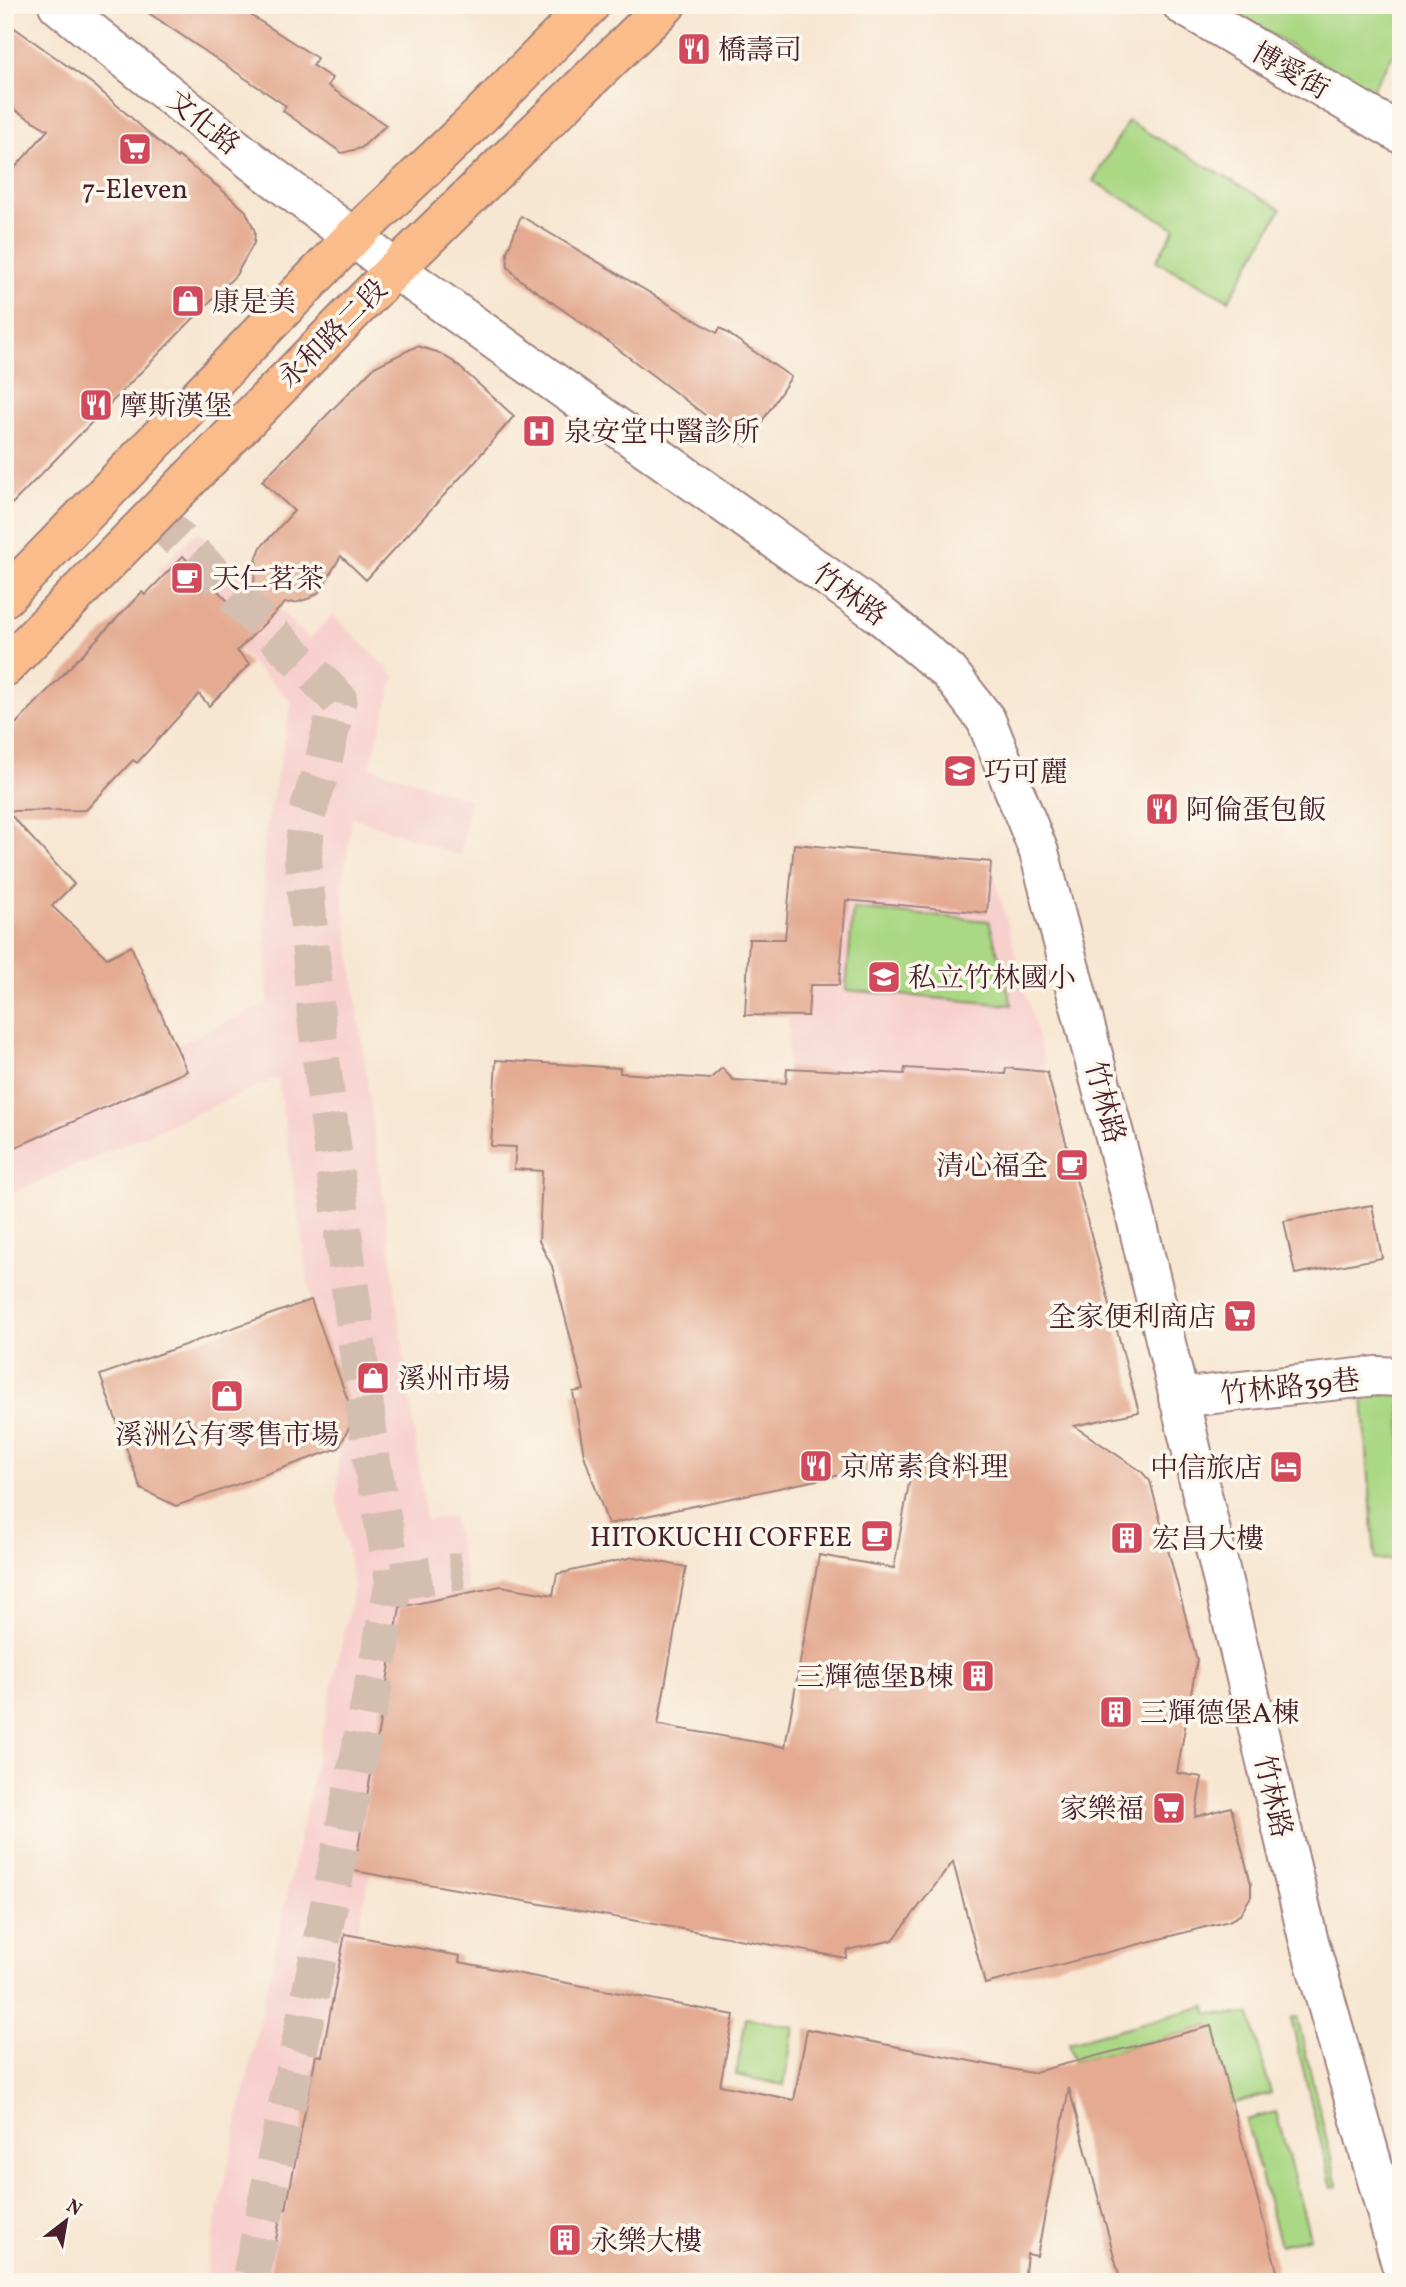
<svg xmlns="http://www.w3.org/2000/svg" width="1406" height="2287" font-family="Vollkorn,'Noto Serif TC',serif">
<style>
.built{fill:#f7d0cd}
.green{fill:#abd885;stroke:#7a7c58;stroke-width:2}
.building{fill:#e4ab92}
.lines{fill:none;stroke-linecap:round;stroke-linejoin:round}
.minor-tunnel{stroke:#d4beb0;stroke-width:38;stroke-dasharray:38 19;stroke-linecap:butt}
.minor-casing{stroke:#a0827e;stroke-width:42}
.major-casing{stroke:#a0827e;stroke-width:42}
.minor{stroke:#fff;stroke-width:38}
.major{stroke:#fabc8b;stroke-width:38}
.labels{text-anchor:middle;stroke-width:7;stroke-linejoin:round;paint-order:stroke}
.poi-label{font-size:28px;fill:#4a1f2b;stroke:#fbf7ec;text-anchor:start}
.street-label{font-size:28px;fill:#4a1f2b;stroke:#fbf7ec}
</style>
<rect width="100%" height="100%" fill="#fbf7ec"/>
<filter id="ink" filterUnits="userSpaceOnUse"><feTurbulence type="fractalNoise" baseFrequency=".0143" numOctaves="2"/><feDisplacementMap in="SourceGraphic" scale="14" xChannelSelector="R" yChannelSelector="G"/><feConvolveMatrix kernelMatrix="1 2 1 2 8 2 1 2 1" color-interpolation-filters="sRGB"/></filter>
<filter id="wash" filterUnits="userSpaceOnUse"><feTurbulence type="fractalNoise" baseFrequency=".00686" numOctaves="4" result="noise"/><feDisplacementMap in="SourceGraphic" scale="28" xChannelSelector="R" yChannelSelector="G"/><feGaussianBlur stdDeviation="1.57" result="paint"/><feColorMatrix in="noise" values="0 0 0 0 0 0 0 0 0 0 0 0 0 0 0 0 0 1.4 0 .05"/><feComposite in="paint" operator="in"/></filter>
<g filter="url(#wash)">
<rect width="100%" height="100%" fill="#f7e6d1"/>
<g class="built">
<path d="M198,531L309,639L333,615L395,676L370,767L470,799L460,856L352,817L342,890L426,1520L453,1516L475,1626L421,1624L286,2282H203L354,1586L337,1500L339,1448L354,1416L311,1300L278,1078L5,1196V1124L268,1003L263,845L292,702L157,571Z"/>
<path d="M794,844L991,862L1047,1072L1006,1068L1005,1074H1015L786,1087L789,1016L745,1015L749,939H792L791,882Z"/>
</g>
<g class="green">
<path d="M1220,5H1401V41L1371,92Z"/>
<path d="M1128,121L1281,209L1229,300L1156,261L1175,228L1093,181Z"/>
<path d="M853,909L989,921L1012,1005L846,990Z"/>
<path d="M1401,1392V1559L1375,1560L1363,1396Z"/>
<path d="M1206,2006L1207,2013L1250,2015L1271,2093L1232,2104L1210,2026L1074,2062L1069,2043Z"/>
<path d="M1297,2017L1338,2186L1332,2188L1291,2019Z"/>
<path d="M746,2018L794,2027L784,2085L736,2075Z"/>
<path d="M1276,2112L1310,2237L1280,2245L1246,2120Z"/>
</g>
<g id="blocks">
<g class="building">
<path d="M137,5H235L317,58L313,66L332,78L328,86L386,125L361,148L342,153L283,111L286,106Z"/>
<path d="M5,21L94,85L177,158L178,156L221,189L246,211L255,232L254,243L236,275L5,511V179L48,130L5,104Z"/>
<path d="M521,216L717,333L720,328L791,377L746,446L610,343L519,279L508,267L507,252Z"/>
<path d="M417,346L437,352L454,362L514,416L470,467L366,580L341,556L319,592L310,598L298,602L285,603L237,651L250,664L209,706L199,694L137,763L133,760L86,810L7,811L74,884L52,906L107,958L131,946L187,1071L5,1152V735L142,592L145,595L183,556L249,622L257,557L261,547L294,511L262,481L374,367Z"/>
<path d="M794,844L991,862L987,913L846,900L839,985H810L808,1016L745,1015L749,939H785Z"/>
<path d="M496,1060L620,1068V1073L710,1079L722,1068L733,1080L786,1083L787,1068L904,1074L905,1068L1005,1074L1006,1068L1047,1072L1139,1412L1074,1426L1141,1471L1150,1481L1197,1660L1177,1773L1202,1777L1195,1817L1231,1807L1251,1884V1896L1240,1915L1229,1921L985,1984L953,1862L893,1940L847,1950L846,1958L354,1871L400,1607L501,1586L553,1595L557,1574L634,1557L686,1567L658,1725L785,1747L819,1555L894,1568L912,1466L865,1477L864,1470L608,1524L584,1455L573,1392L584,1390L552,1266L539,1241L542,1171L514,1169L516,1147L491,1146Z"/>
<path d="M1372,1205L1382,1258L1295,1274L1284,1221Z"/>
<path d="M311,1300L354,1417L339,1448L176,1506L141,1489L100,1375Z"/>
<path d="M345,1934L460,1956L459,1962L734,2015L720,2085L794,2100L807,2029L1031,2073L1211,2026L1280,2282H1121L1069,2088L1037,2256L1027,2254L1024,2282H268L282,2208L286,2209L316,2055L322,2056Z"/>
</g>
</g>
</g>
<g filter="url(#ink)">
<use href="#blocks" fill-opacity="0" stroke="#a0827e" stroke-width="2"/>
<g class="lines">
<g class="minor-tunnel">
<path d="M153,514L338,699L322,767L307,815L303,858L317,1026L372,1462L394,1581L328,1910L250,2282"/>
<path d="M394,1581L463,1571"/>
</g>
<defs>
<g id="minor">
<path d="M58,5L253,162L395,269L878,613L949,672L986,720L1039,852L1134,1209L1308,1938L1401,2264"/>
<path d="M1182,5L1401,134"/>
<path d="M1178,1398L1376,1376L1401,1377"/>
</g>
<g id="major">
<path d="M5,597L353,237L472,124L590,5"/>
<path d="M5,667L395,269L666,5"/>
</g>
</defs>
<use href="#minor" class="minor-casing"/>
<use href="#major" class="major-casing"/>
<use href="#minor" class="minor"/>
<use href="#major" class="major"/>
</g>
</g>
<defs>
<symbol id="restaurant-square" viewBox="-11 -11 22 22"><rect x="-9" y="-9" width="18" height="18" rx="4" fill="#d1495b" stroke="#fbf7ec"/><path d="M-5-6h1v4h1v-4h1v4h1v-4h1v5L-1.5 .5V6h-2V.5L-5-1ZM5-6V6H3V1.5H1.5Q1.5-4 5-6Z" fill="#fff"/></symbol>
<symbol id="supermarket-square" viewBox="-11 -11 22 22"><rect x="-9" y="-9" width="18" height="18" rx="4" fill="#d1495b" stroke="#fbf7ec"/><path d="M-6-5.5h2.5l.6 2H6L4.5 2H-2.5L-4.4-4H-6ZM-1.5 3.2a1.3 1.3 0 1 0 .1 0ZM3 3.2a1.3 1.3 0 1 0 .1 0Z" fill="#fff"/></symbol>
<symbol id="shop-square" viewBox="-11 -11 22 22"><rect x="-9" y="-9" width="18" height="18" rx="4" fill="#d1495b" stroke="#fbf7ec"/><path d="M-5-2.5h2.3a2.7 3.5 0 0 1 5.4 0H5L5.5 6h-11ZM-1.5-2.5h3a1.5 2.3 0 0 0-3 0Z" fill="#fff"/></symbol>
<symbol id="hospital-square" viewBox="-11 -11 22 22"><rect x="-9" y="-9" width="18" height="18" rx="4" fill="#d1495b" stroke="#fbf7ec"/><path d="M-5-5h3v3.5h4V-5h3V5h-3V1.5h-4V5h-3Z" fill="#fff"/></symbol>
<symbol id="cafe-square" viewBox="-11 -11 22 22"><rect x="-9" y="-9" width="18" height="18" rx="4" fill="#d1495b" stroke="#fbf7ec"/><path d="M-5.5-4.5H6V0H3Q3 3.5 0 3.5H-2.5Q-5.5 3.5-5.5 0ZM3-3.2v2h1.7v-2ZM-6 4.5H4V6H-6Z" fill="#fff"/></symbol>
<symbol id="school-square" viewBox="-11 -11 22 22"><rect x="-9" y="-9" width="18" height="18" rx="4" fill="#d1495b" stroke="#fbf7ec"/><path d="M0-5L7-2L0 1L-7-2ZM-4 1L0 2.5L4 1V4Q0 6-4 4Z" fill="#fff"/></symbol>
<symbol id="hotel-square" viewBox="-11 -11 22 22"><rect x="-9" y="-9" width="18" height="18" rx="4" fill="#d1495b" stroke="#fbf7ec"/><path d="M-6-4.5h1.5V1H6V5H4.5V3h-9V5H-6ZM-4 0a1.8 1.8 0 1 1 3.6 0ZM.5 0V-2.5h3Q6-2.5 6 0Z" fill="#fff"/></symbol>
<symbol id="building-square" viewBox="-11 -11 22 22"><rect x="-9" y="-9" width="18" height="18" rx="4" fill="#d1495b" stroke="#fbf7ec"/><path d="M-4-6H4V6H1V3H-1V6H-4ZM-2.5-4.3h1.7v1.8h-1.7ZM.8-4.3h1.7v1.8H.8ZM-2.5-1h1.7V.8h-1.7ZM.8-1h1.7V.8H.8Z" fill="#fff"/></symbol>
</defs>
<g fill-rule="evenodd">
<use href="#restaurant-square" x="675" y="30" width="38" height="38"/>
<use href="#supermarket-square" x="116" y="130" width="38" height="38"/>
<use href="#shop-square" x="169" y="282" width="38" height="38"/>
<use href="#restaurant-square" x="77" y="386" width="38" height="38"/>
<use href="#hospital-square" x="520" y="412" width="38" height="38"/>
<use href="#cafe-square" x="168" y="559" width="38" height="38"/>
<use href="#school-square" x="941" y="752" width="38" height="38"/>
<use href="#restaurant-square" x="1143" y="790" width="38" height="38"/>
<use href="#school-square" x="865" y="958" width="38" height="38"/>
<use href="#cafe-square" x="1053" y="1146" width="38" height="38"/>
<use href="#supermarket-square" x="1221" y="1297" width="38" height="38"/>
<use href="#shop-square" x="354" y="1359" width="38" height="38"/>
<use href="#shop-square" x="208" y="1377" width="38" height="38"/>
<use href="#restaurant-square" x="797" y="1447" width="38" height="38"/>
<use href="#hotel-square" x="1267" y="1448" width="38" height="38"/>
<use href="#cafe-square" x="858" y="1517" width="38" height="38"/>
<use href="#building-square" x="1108" y="1519" width="38" height="38"/>
<use href="#building-square" x="959" y="1657" width="38" height="38"/>
<use href="#building-square" x="1097" y="1693" width="38" height="38"/>
<use href="#supermarket-square" x="1150" y="1789" width="38" height="38"/>
<use href="#building-square" x="546" y="2221" width="38" height="38"/>
</g>
<g class="labels">
<g class="poi-label">
<text x="718" y="59">橋壽司</text>
<text x="135" y="198" text-anchor="middle">7-Eleven</text>
<text x="212" y="311">康是美</text>
<text x="120" y="415">摩斯漢堡</text>
<text x="564" y="441">泉安堂中醫診所</text>
<text x="212" y="588">天仁茗茶</text>
<text x="984" y="781">巧可麗</text>
<text x="1186" y="819">阿倫蛋包飯</text>
<text x="908" y="987">私立竹林國小</text>
<text x="1048" y="1175" text-anchor="end">清心福全</text>
<text x="1216" y="1326" text-anchor="end">全家便利商店</text>
<text x="398" y="1388">溪州市場</text>
<text x="227" y="1444" text-anchor="middle">溪洲公有零售市場</text>
<text x="840" y="1476">京席素食料理</text>
<text x="1262" y="1477" text-anchor="end">中信旅店</text>
<text x="852" y="1546" text-anchor="end">HITOKUCHI COFFEE</text>
<text x="1152" y="1548">宏昌大樓</text>
<text x="954" y="1686" text-anchor="end">三輝德堡B棟</text>
<text x="1140" y="1722">三輝德堡A棟</text>
<text x="1144" y="1818" text-anchor="end">家樂福</text>
<text x="590" y="2250">永樂大樓</text>
</g>
<g class="street-label">
<text transform="translate(1291 70) rotate(30)" y="10">博愛街</text>
<text transform="translate(204 122) rotate(39)" y="10">文化路</text>
<text transform="translate(332 333) rotate(-45)" y="10">永和路二段</text>
<text transform="translate(850 594) rotate(36)" y="10">竹林路</text>
<text transform="translate(1106 1102) rotate(75)" y="10">竹林路</text>
<text transform="translate(1290 1386) rotate(-6)" y="10">竹林路39巷</text>
<text transform="translate(1274 1796) rotate(77)" y="10">竹林路</text>
</g>
</g>
<rect width="1406" height="2287" fill="none" stroke="#fbf7ec" stroke-width="28"/>
<g transform="translate(66 2221) rotate(31)" stroke="#fbf7ec" stroke-width="5" paint-order="stroke">
<path d="M0-5L12 26L0 18L-12 26Z" fill="#4a1f2b"/>
<text y="-10" font-size="19" font-weight="bold" text-anchor="middle" fill="#4a1f2b">N</text>
</g>
</svg>
